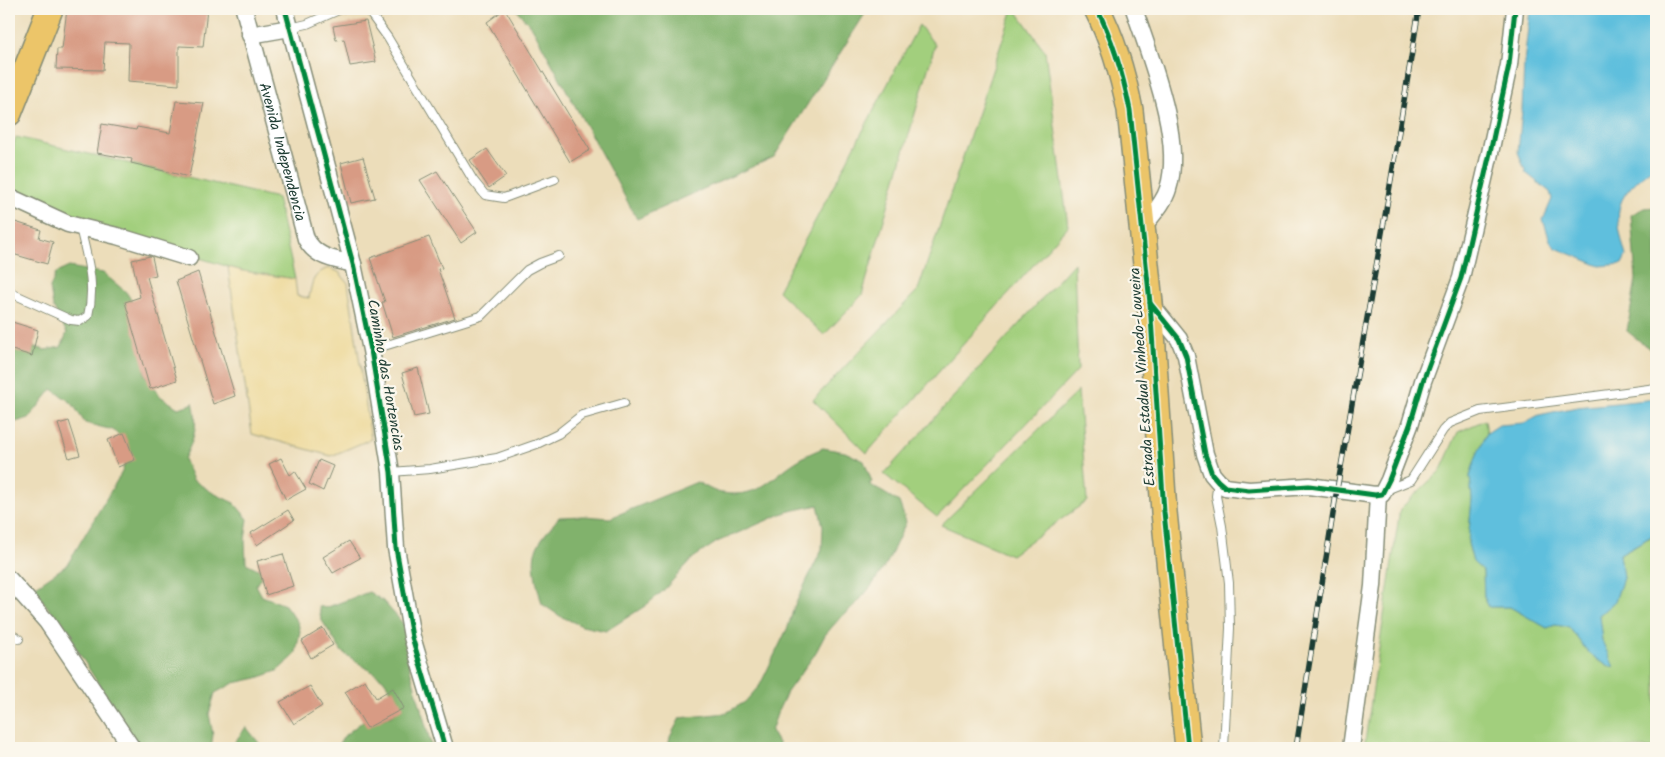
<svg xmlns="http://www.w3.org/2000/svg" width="1665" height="757" font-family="Kalam,sans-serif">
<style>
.green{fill:#a2cf7d;stroke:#608658}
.forest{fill:#81b26c;stroke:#507850}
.sand{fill:#eeda9e;stroke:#868c69}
.water{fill:#5fbfdd;stroke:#3f7e88}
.building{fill:#d89b84}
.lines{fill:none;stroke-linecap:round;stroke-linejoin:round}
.lane-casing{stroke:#868d77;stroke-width:10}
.street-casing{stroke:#868d77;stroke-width:19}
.primary-casing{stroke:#868d77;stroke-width:28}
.lane{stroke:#fff;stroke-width:8}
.street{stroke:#fff;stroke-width:16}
.primary{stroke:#ecc569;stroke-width:25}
.rail-casing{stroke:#1f3d34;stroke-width:5.5}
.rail{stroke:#fbf7ec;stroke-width:4;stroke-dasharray:11;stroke-linecap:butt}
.cycleway-casing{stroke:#fbf7ec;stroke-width:8}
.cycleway{stroke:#00873e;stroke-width:5}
.labels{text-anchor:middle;stroke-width:4.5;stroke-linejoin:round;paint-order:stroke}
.street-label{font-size:15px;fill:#1f3d34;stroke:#fbf7ec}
</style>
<rect width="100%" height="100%" fill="#fbf7ec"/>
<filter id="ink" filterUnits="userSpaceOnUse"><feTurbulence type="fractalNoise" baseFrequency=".02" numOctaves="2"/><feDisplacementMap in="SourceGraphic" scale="10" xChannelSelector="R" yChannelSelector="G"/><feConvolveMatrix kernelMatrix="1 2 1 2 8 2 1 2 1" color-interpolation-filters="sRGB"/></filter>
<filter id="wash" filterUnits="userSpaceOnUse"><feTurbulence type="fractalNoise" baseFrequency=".0096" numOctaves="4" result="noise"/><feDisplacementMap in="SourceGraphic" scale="20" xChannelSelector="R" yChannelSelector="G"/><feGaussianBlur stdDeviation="1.12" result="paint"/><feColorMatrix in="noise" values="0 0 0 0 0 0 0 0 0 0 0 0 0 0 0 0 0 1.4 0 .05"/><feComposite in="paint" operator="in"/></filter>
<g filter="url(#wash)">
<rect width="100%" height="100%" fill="#ecddba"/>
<g class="green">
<path d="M1013,9H1015L1045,51L1068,226L867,453L813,400L918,290Z"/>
<path d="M919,25L935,45L862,295L824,335L778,291Z"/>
<path d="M16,137L277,198L295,279L243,271L72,220L9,196V159Z"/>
<path d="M1074,263L1078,370L937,517L884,474Z"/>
<path d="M1078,391L1087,501L1011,555L941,525Z"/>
<path d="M1485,420L1487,433L1476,457L1470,476L1472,499L1468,543L1473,562L1483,570L1484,597L1489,607H1510L1547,628L1555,625L1569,627C1581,643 1593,663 1613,667L1602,641L1599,615L1615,601L1623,578L1620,554L1656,534V748H1364L1400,509L1441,470L1458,432Z"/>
</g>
<g class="forest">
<path d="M516,9H572L578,11L585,9H868L774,157L637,219L533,29Z"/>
<path d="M1656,207V354L1627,331L1636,279L1631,215L1644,208Z"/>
<path d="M69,267L103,273L126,292L136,307L143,334L145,375L160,396L178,408L192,404L193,402C199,425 194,439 184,459L193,480L213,493L234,503L248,519L245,540L246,563L264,572L256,585L262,596L285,605L298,623L300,631L296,652L293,657L277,671L257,678L234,683L215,693L209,714L213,735L211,748H134L107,711L101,688L62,626L33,588L67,565L122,472L127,454L125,442L113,430L85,423L72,403L52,389L29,418L9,424V335L22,343L45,350L61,347L67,333L53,307L50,288L56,273Z"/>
<path d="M823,448L845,452L864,461L872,482L869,484L899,502L906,522L888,561L873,584L857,603L839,619L825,635L815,654L787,692L778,711L771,731L781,748H668L670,737L680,718L726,713L745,702L760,685L788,627L794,607L822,549L823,526L818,505L786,512L717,542L693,558L663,591L645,606L606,631L582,626L560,616L542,604C538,589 532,568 535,553C539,539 551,528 559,517L584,516L610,518L697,482C705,486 714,492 722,493C763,499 771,475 802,458C808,454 816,451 823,448Z"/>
<path d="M369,592L383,601L408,629L410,669L432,748H327L339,744L344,736L368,717L377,721L394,715L400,703L383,679L342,652L321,619L319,606L325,608Z"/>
<path d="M246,727L259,743L260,748H232V746Z"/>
</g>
<path class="sand" d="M228,267L243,271L295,279L297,296L309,298C312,282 312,275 328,268L339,272L348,283L371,439L331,456L252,434Z"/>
<g class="water">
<path d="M1530,9H1656V165C1615,197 1612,207 1626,256L1622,264L1600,266L1556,248L1551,243L1543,220L1552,199L1550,192L1526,173L1518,152L1522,111L1524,63Z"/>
<path d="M1656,399V531L1655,534L1620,554L1623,578L1615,601L1599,615L1602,641L1614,667C1593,663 1581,643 1569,627L1555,625L1547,628L1510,607H1489L1484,597L1483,571L1473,562L1468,543L1472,499L1470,476L1476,457L1487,433L1499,425L1524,423L1539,415L1577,407Z"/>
</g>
<g id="blocks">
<g class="building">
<path d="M67,9H207L203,47L179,46V85L128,81L129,43L105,42L103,70L56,69L57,49H62Z"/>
<path d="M505,9L590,150L570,162L487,22Z"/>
<path d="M366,21L376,62L350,66L344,39L336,40L333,26Z"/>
<path d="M176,101L204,103L189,177L131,163L132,159L97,153L102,124L136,130L137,127L170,133Z"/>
<path d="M487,149L506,176L489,188L470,160Z"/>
<path d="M363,157L375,198L351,203L341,163Z"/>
<path d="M437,171L477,232L461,243L420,180Z"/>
<path d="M12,221L41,230L39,238L53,242L47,264L9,253V231Z"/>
<path d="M429,237L442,268L438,269L455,318L393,337L382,302H385L370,258Z"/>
<path d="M150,256L152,257L156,275L147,277L177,380L150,389L125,302L140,297L132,260Z"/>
<path d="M198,272L235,396L213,404L176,281Z"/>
<path d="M9,321L38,330L32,356L9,349Z"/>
<path d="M418,368L429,414L414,417L402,373Z"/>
<path d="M69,421L80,455L69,458L58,424Z"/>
<path d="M124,433L135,460L118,467L108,440Z"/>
<path d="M281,458L290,475L295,471L306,489L286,500L269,464Z"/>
<path d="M319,460L333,466L323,491L309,484Z"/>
<path d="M288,510L294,520L257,545L251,533Z"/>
<path d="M349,541L360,558L333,573L323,557Z"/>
<path d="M283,554L293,586L266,595L257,561Z"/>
<path d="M323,628L333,645L311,658L302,641Z"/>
<path d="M365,680L376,698L393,688L404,708L367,728L345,692Z"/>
<path d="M310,686L322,706L294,724L280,702Z"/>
</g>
</g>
</g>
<g filter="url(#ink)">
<use href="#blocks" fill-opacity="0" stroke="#868d77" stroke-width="1"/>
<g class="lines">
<defs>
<g id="lane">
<path d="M367,9L388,38L473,180L485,195L504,198L555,179"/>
<path d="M290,28L307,24L341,9"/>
<path d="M9,292L71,320L80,321L88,316C96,284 87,258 80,227"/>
<path d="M371,350L481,316L527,270L540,263L559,256"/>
<path d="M391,472L430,469L497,458L537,444L558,434L582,415L624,403"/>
<path d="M1218,481L1216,496L1222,526L1229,583L1230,628L1224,748"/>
<path d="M1386,490L1411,480L1443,430L1450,423L1480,411L1656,388"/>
<path d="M9,633L19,639"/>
</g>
<g id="street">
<path id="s1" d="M244,9L306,239C316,258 334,259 353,264"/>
<path d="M285,9L353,264L371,350L391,472L396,548L412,637L445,748"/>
<path d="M1134,9C1150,57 1184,140 1168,189C1164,203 1152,215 1143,227"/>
<path d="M250,35L290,28"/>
<path d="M9,200H16L68,224L117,236L189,258"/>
<path d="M1150,303L1179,339L1186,356L1205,454L1212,474L1218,481L1225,487L1249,490L1309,486L1375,495L1382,494L1389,480L1410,425L1423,381L1461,278L1490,153L1509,65L1515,9"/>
<path d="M9,579L47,622L132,748"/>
<path d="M1351,748L1373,586L1378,495"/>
</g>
<g id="primary">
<path d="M1097,9C1113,40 1123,75 1130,110L1150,303L1164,512L1188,748"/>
<path d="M9,113L50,9"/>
</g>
</defs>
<use href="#lane" class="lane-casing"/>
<use href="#street" class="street-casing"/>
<use href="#primary" class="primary-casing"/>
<use href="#lane" class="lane"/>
<use href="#street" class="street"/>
<use href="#primary" class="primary"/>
<defs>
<path id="rail" d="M1296,748L1336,495L1386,210L1419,9"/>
</defs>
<use href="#rail" class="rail-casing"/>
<use href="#rail" class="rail"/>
<defs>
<g id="cycleway">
<path d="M285,9L353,264L371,350L391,472L396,548L412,637L445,748"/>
<path d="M1097,9C1113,40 1123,75 1130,110L1150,303L1164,512L1188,748"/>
<path d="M1150,303L1179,339L1186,356L1205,454L1212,474L1218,481L1225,487L1249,490L1309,486L1375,495L1382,494L1389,480L1410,425L1423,381L1461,278L1490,153L1509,65L1515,9"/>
</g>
</defs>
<use href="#cycleway" class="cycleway-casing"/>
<use href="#cycleway" class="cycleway"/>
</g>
</g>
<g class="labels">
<g class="street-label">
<text dy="5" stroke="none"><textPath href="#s1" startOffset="148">Avenida Independencia</textPath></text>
<text transform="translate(386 375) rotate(80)" y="5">Caminho das Hortencias</text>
<text transform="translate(1142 377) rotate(-94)" y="5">Estrada Estadual Vinhedo-Louveira</text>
</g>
</g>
<rect width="1665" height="757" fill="none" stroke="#fbf7ec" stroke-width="30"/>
</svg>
